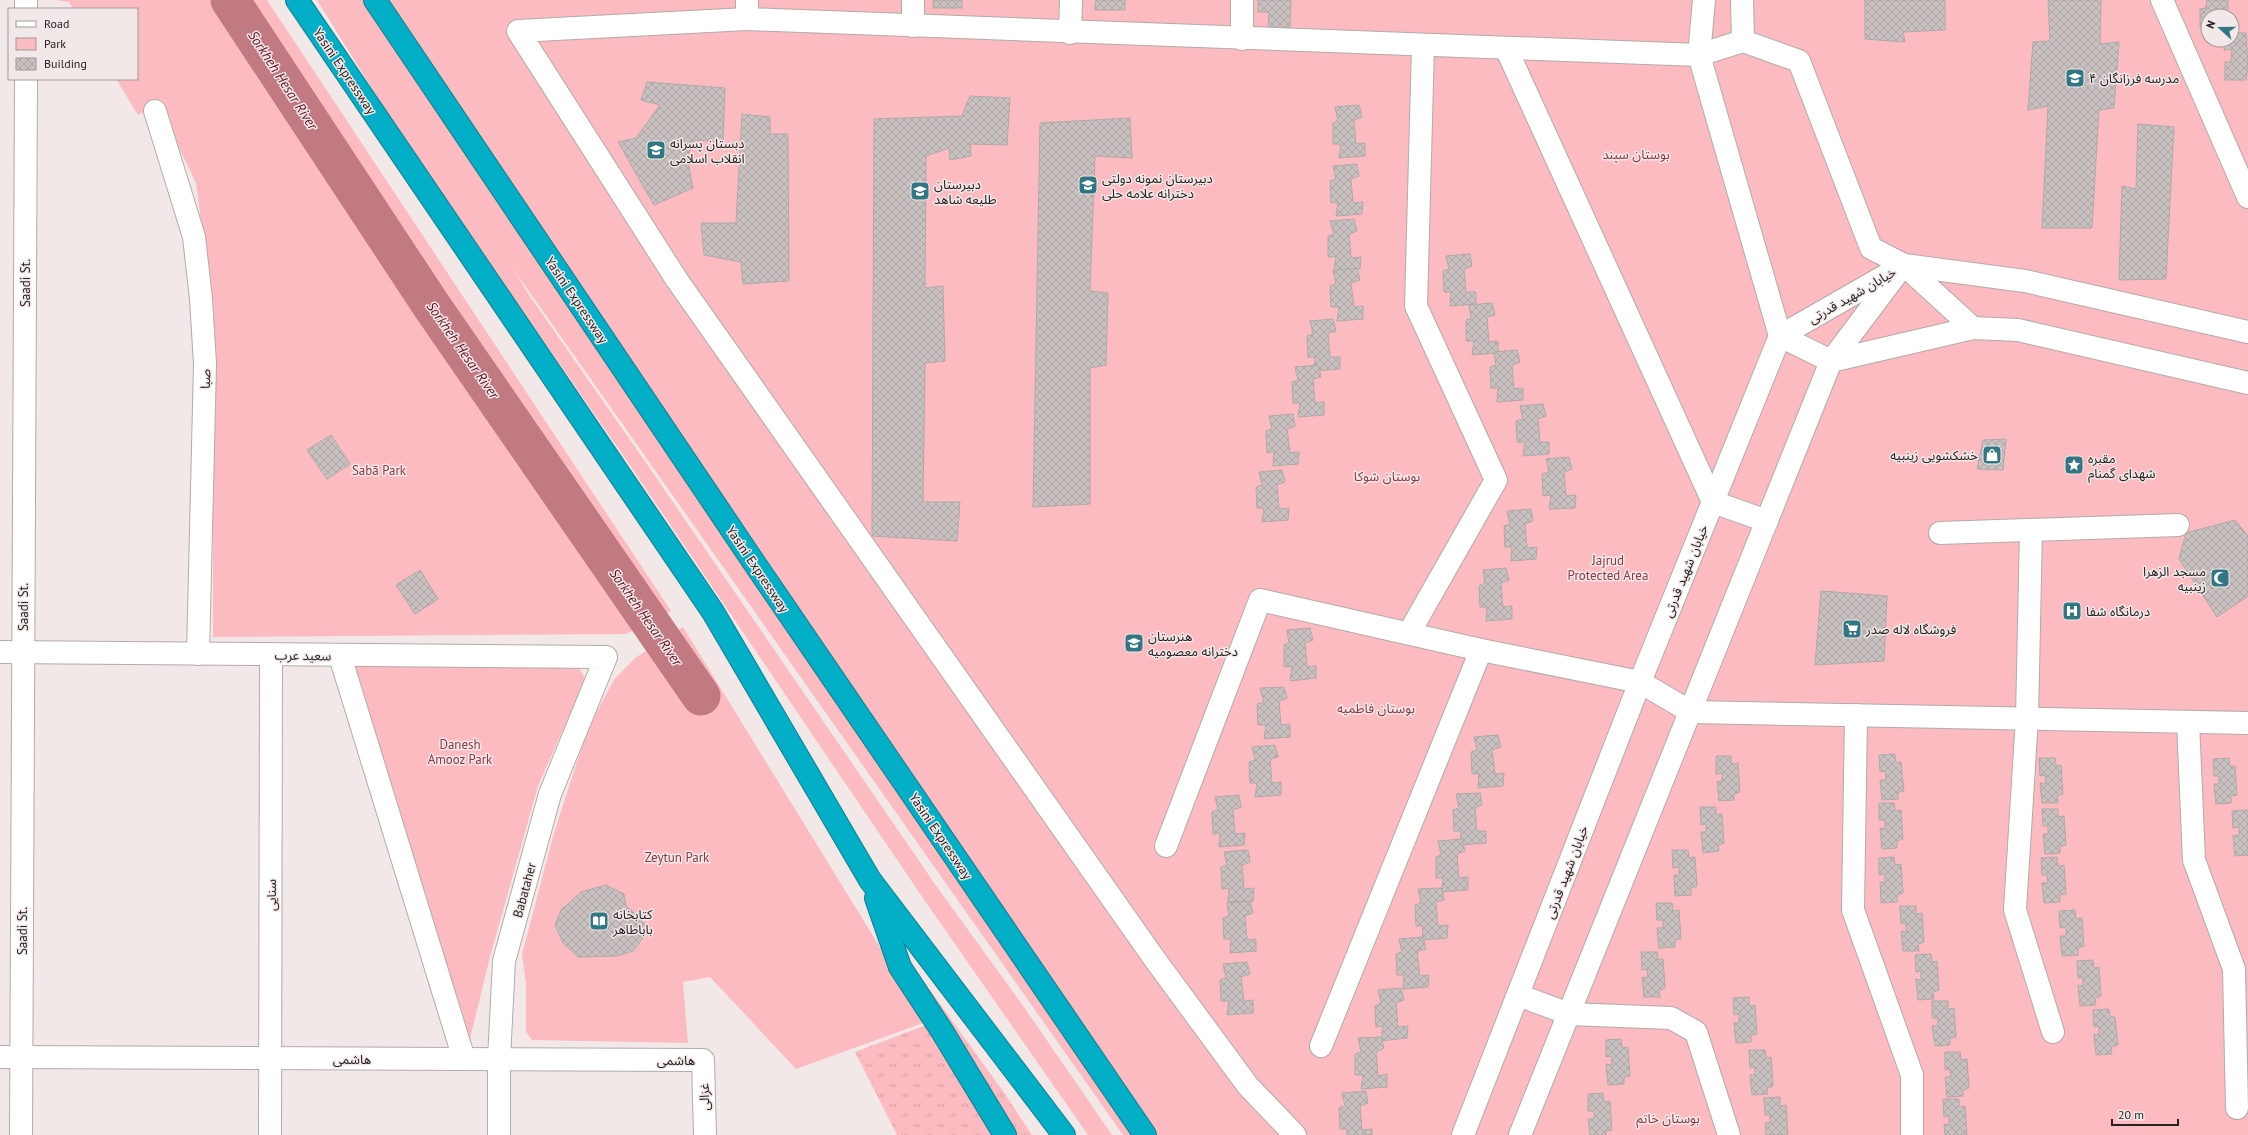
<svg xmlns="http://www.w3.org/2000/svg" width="2248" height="1135" font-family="'PT Sans','Noto Sans Arabic',sans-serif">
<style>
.grass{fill:url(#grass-tufts)}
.green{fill:#fcbbc0;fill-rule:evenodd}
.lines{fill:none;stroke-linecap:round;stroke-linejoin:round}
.river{stroke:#c17a81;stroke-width:39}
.building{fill:url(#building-cross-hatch);stroke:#b1a8a8}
.street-casing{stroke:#b3aaaa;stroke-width:24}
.highway-casing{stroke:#0f7e8d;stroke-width:24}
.street{stroke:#fff;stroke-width:22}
.highway{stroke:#02afc6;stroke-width:22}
.labels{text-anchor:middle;stroke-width:3;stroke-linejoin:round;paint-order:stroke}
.street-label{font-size:13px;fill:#262222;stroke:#f2e8e8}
.poi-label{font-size:13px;fill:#262222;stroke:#f2e8e8;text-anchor:start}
.park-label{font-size:13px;fill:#8e3644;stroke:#f2e8e8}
.water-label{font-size:14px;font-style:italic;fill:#640d22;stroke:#f2e8e8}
</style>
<defs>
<pattern id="grass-tufts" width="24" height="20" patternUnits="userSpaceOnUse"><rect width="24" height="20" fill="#fcbbc0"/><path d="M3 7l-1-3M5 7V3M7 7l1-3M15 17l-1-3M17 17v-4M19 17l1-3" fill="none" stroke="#d8a0a5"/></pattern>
<pattern id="building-cross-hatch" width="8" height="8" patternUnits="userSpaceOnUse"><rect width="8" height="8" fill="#c9c0c0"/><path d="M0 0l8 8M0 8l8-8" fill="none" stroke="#aca5a5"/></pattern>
</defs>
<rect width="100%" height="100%" fill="#f2e8e8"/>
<g class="grass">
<path d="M909,961L1005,1094L1032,1135H1013Z"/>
<path d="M929,1024L996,1135H897L855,1052Z"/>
</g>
<g class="green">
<path d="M56,0H267L671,611L626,634L213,637V310L196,183L158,104L138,115L116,79H137V9H73L69,2Z"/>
<path d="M317,0H2248V1135H1123L514,270L529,295L642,457L937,887L1024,1007L1112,1135H1088L925,901L629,464L453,210L389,116ZM2208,16H2232V40H2208Z"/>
<path d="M683,627L926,1022L796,1069L710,977L683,982L688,1043L532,1040L526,1032V983L522,954L554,833L588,728L614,680L635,658Z"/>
<path d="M348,664L579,668L592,691L562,732L538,786L490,957L467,1051Z"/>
</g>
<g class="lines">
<path class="river" d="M230,0L431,305L701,696"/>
</g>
<g class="building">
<rect x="933" y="0" width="29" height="8"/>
<path d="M1096,0H1125V10H1095Z"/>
<path d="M1258,0H1291L1290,28L1268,27L1269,12H1258Z"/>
<path d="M1865,0H1945V30L1903,32L1905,42L1865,39Z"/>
<path d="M2048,0H2101L2100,44L2119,42L2114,108L2099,110L2092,228H2042L2048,106L2028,110L2033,42L2050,41Z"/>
<path d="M2207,0H2228V14L2223,12L2222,16H2208V27H2200V9L2206,8Z"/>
<path d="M2232,33H2246L2248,65L2246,80H2225V62H2231L2232,49L2224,50L2225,40H2232Z"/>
<path d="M647,82L725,88L723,142L694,140L687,157L693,188L654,205L618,142L636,138L660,105L641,100Z"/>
<path d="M970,96L1010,98L1007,145L970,144L971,156L950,160L949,148L926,156L925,288L943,286L945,361L925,363L923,502H960L957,541L872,536L874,119L962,116Z"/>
<path d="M1359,105L1362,117L1354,120L1356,144L1365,143V156L1339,158L1341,144H1333V123L1338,121L1335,107Z"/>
<path d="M742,114L770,117V134H788L789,281L743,284L741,262L704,255L701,223H736Z"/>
<path d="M1130,118L1132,158L1095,156L1090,291L1108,293L1106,365L1090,368V504L1033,507L1040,123Z"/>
<path d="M2138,124L2174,127L2166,279L2119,280L2122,186L2136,189Z"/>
<path d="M1357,164L1359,176L1351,179L1353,203L1363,202L1362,214L1336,216L1338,202L1331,203L1330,181L1336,179L1333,166Z"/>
<path d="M1354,219L1357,231L1349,234L1351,258L1361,257L1360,269L1334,271L1336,257H1328V236L1334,234L1330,221Z"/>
<path d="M1470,254L1472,266L1464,269L1466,292H1476V304L1450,306L1451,292H1444L1443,271L1449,269L1446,256Z"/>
<path d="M1357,268L1360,280L1351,283L1354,307L1363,306V319L1337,321L1339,307H1331L1330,286L1336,284L1333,270Z"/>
<path d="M1492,303L1495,315L1487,317L1489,342L1498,341V353L1472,355L1474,341H1466V320L1471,318L1469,305Z"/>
<path d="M1333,319L1336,331L1328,333L1330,357H1340V369L1314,371L1315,357H1308L1307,336L1313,334L1310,321Z"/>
<path d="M1517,350L1520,362L1512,365L1514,389L1523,388V400L1497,402L1498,388H1491L1490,367L1496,365L1494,352Z"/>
<path d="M1318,365L1321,377L1313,379L1315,403L1324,402V415L1298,417L1300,403H1293L1292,382L1298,380L1295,367Z"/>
<path d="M1543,404L1546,416L1538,419L1540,442H1549V454L1523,456L1525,442H1517L1516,421L1523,419L1520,406Z"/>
<path d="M1293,414L1295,426L1287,429L1290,453L1299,452L1298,464L1273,466L1274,452L1267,453L1266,431L1272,429L1269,416Z"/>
<path d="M331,435L350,464L327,479L307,450Z"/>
<path d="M2006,439L2003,470L1977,469L1983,440Z"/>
<path d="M1569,457L1572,469L1564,472L1566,496L1576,495L1575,508L1549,509L1551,495L1543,496L1542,474L1549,472L1546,459Z"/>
<path d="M1282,470L1285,482L1277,485L1279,509L1289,508L1288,520L1262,522L1264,508H1257L1256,487L1262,485L1259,472Z"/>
<path d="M1531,509L1533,521L1525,524L1527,548L1537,547L1536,559L1511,561L1512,547H1505L1504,526L1510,524L1507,511Z"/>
<path d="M2235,520L2248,536V596L2217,617L2179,559L2186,533Z"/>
<path d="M1506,568L1509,580L1501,583L1503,607L1512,606V619L1486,621L1487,607H1480L1479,586L1485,583L1483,570Z"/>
<path d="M420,570L438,599L415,614L396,585Z"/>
<path d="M1821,591L1887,596L1884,661L1815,665Z"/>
<path d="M1310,628L1313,640L1305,643L1307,667L1316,666V678L1290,681L1292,666L1284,667V645L1289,643L1287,630Z"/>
<path d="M1284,687L1287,698L1279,701L1281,725L1290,724V737L1264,739L1266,725H1258L1257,704L1264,702L1260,688Z"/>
<path d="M1498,735L1501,747L1492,750L1495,774L1504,773L1503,786L1478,788L1479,773L1472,774L1471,752L1477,750L1474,737Z"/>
<path d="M1275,745L1278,757L1270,759L1272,783L1281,782V795L1255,797L1257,783H1250L1249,762L1255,760L1252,747Z"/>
<path d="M1895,754L1896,763L1901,762L1904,791L1898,792V799L1882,800L1880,780H1886L1885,771L1880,772L1879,755Z"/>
<path d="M1716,756H1731L1732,764L1738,763L1740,792L1734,794V800L1719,801L1717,781L1722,782V773L1716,774Z"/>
<path d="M2039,758H2055L2056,766L2061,765L2063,794L2057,796L2058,803H2042L2040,783L2046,784L2045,775L2040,776Z"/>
<path d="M2229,758L2230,767L2235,766L2237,795L2231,796V803L2216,804L2214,784H2219V776H2214L2213,759Z"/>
<path d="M1480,793L1482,805L1475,808L1477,831H1486V843L1460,845L1461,831H1454L1453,810L1459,808L1456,794Z"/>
<path d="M1239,795L1241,807L1233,810L1235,834L1245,833L1244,845L1219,847L1220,833L1213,834L1212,812L1218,810L1215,797Z"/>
<path d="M1879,803H1894L1895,811L1901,810L1903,839L1897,841V848L1882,849L1880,828L1885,829V820H1879Z"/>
<path d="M1700,807H1716V815L1722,814L1724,843L1718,845L1719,851L1703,853L1701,832H1706V824L1701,825Z"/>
<path d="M2042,809H2058V817L2064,816L2066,845L2060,846V853L2045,854L2043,834H2048V826H2043Z"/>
<path d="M2248,810V855L2235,856L2233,835L2239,836V827L2233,828L2232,811Z"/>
<path d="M1462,839L1465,851L1457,854L1459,878L1468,877V890L1442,892L1443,878H1436V857L1441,855L1438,841Z"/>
<path d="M1248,850L1250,862L1242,865L1244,889L1254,888L1253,901L1228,902L1229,888L1222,889L1221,867L1227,865L1224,852Z"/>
<path d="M1672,850H1688L1689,858L1695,857L1697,886L1691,888V895L1675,896L1674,875H1679V867L1673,868Z"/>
<path d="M1894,857L1895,865L1901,864L1903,893L1897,895V902L1881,903L1880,882L1885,883V874L1879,875V858Z"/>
<path d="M2057,857L2058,866L2064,865L2066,894L2060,895V902L2044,903L2042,883H2048L2047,875H2042L2041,858Z"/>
<path d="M606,885L624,894L626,906L639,917L649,930L633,951L617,956L578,957L563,943L555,925L561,910L581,892Z"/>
<path d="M1442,888L1444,900L1436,902L1438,926L1448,925L1447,938L1422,940L1423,926H1416L1415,905L1421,903L1418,889Z"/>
<path d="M1250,901L1253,913L1245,916L1247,940L1256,939V951L1230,953L1231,939H1224L1223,918L1229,916L1227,903Z"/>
<path d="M1656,903H1672L1673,911L1679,910L1681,939L1675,940V947L1659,948L1657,928H1663V920H1657Z"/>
<path d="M1900,906H1916V914L1922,913L1924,942L1918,944L1919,951H1903L1901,931L1906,932V923L1901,924Z"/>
<path d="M2075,910L2076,919L2082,918L2084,946L2078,948V955L2062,956L2060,936H2066V927L2060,928L2059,911Z"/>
<path d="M1423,937L1426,949L1417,951L1420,976L1429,975L1428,987L1403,989L1404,975H1397L1396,954L1402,952L1399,939Z"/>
<path d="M1641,952H1657L1658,960L1663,959L1665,988L1659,990L1660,997H1644L1642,977L1648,978L1647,969L1642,970Z"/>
<path d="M1931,954L1932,962L1937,961L1939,990L1933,992L1934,999L1918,1000L1916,979L1921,980V971L1916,972L1915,955Z"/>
<path d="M2093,960L2094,968L2099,967L2101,996L2095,998L2096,1005L2080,1006L2078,985L2083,986V977L2078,978L2077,961Z"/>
<path d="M1247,962L1250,974L1241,977L1244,1001L1253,1000V1013L1227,1015L1229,1001H1221L1220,980L1226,978L1223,964Z"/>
<path d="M1401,988L1404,1000L1396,1003L1398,1027L1408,1026L1407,1038L1381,1041L1383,1026L1376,1027L1375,1006L1381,1003L1378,990Z"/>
<path d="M1749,997V1006L1755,1005L1757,1034L1751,1035V1042L1736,1043L1734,1023H1739V1014L1734,1015L1733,998Z"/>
<path d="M1932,1001H1948V1009L1954,1008L1956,1037L1950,1038V1045L1935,1046L1932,1026H1938V1018H1932Z"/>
<path d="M2109,1009L2110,1017H2115L2118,1045L2111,1047L2112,1054L2096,1055L2094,1034L2099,1035V1026L2094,1027L2093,1010Z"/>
<path d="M1381,1037L1384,1048L1376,1052L1378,1076L1387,1074V1087L1361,1089L1363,1075H1355V1054L1361,1052L1358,1038Z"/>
<path d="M1621,1039L1622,1048L1628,1047L1630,1076L1624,1077V1084L1608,1085L1606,1064L1612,1065L1611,1056L1606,1057V1040Z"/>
<path d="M1749,1050H1765L1766,1058L1771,1057L1773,1086L1767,1088L1768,1094L1752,1095L1750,1075H1755V1067L1750,1068Z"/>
<path d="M1945,1052H1960L1961,1060L1967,1059L1969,1088L1963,1090V1096L1947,1097L1945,1077H1951L1950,1069L1945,1070Z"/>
<path d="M1366,1091L1368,1103L1360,1106L1362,1130L1372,1129V1135H1347V1129H1340L1339,1108L1345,1106L1342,1093Z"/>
<path d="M1603,1093L1604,1102L1610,1101L1612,1130L1606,1131V1135H1590L1588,1119H1594V1111H1588V1094Z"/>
<path d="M1780,1097V1106L1786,1105L1788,1134L1766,1135L1765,1123H1770V1115H1765L1764,1098Z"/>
<path d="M1943,1099H1959V1107L1965,1106L1967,1135H1945L1944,1124L1949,1125V1116L1944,1117Z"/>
</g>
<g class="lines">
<defs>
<g id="street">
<path d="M1242,0V39"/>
<path d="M1704,0L1699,55L1780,336L1831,361L1973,328L2018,330L2248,383"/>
<path d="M1742,0L1743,41"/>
<path d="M2162,0L2248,197"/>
<path d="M26,9V0"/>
<path d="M747,19V0"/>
<path d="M913,26V0"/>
<path d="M1070,33L1071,0"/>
<path d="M1506,48L1713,502L1767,521"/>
<path d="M155,111L194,237L201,299L205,364L198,654"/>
<path d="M1904,265L1973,328"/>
<path d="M2031,530L2027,718L2015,910L2053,1032"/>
<path d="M1940,533L2178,525"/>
<path d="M1409,633L1496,480L1416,306L1423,45"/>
<path d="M0,652L606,657L550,794L504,961L499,1059V1135"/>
<path d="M340,656L464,1059"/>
<path d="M1856,715L1853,910L1912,1075V1135"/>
<path d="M2188,722L2194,860L2234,969L2237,1108"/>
<path d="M1166,846L1260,600L1481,650L1640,682L1691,712L2248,723"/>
<path d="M1518,995L1569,1014L1671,1018L1696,1032L1729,1135"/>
<path d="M1321,1046L1481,650"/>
<path d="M0,1057L703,1060L705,1135"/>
<path d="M21,1135L26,79"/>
<path d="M270,1135L271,654"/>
<path d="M1295,1135L1248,1086L1156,961L677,280L518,31L747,19L1699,55L1743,41L1799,61L1871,248L1904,265L2025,281L2248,332"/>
<path d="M1463,1135L1640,682L1780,336L1904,265"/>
<path d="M1520,1135L1831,361L1898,272"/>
</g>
<g id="highway">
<path d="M297,0L713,612L870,880L1064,1135"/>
<path d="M375,0L757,567L1145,1135"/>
<path d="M876,898L900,967L942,1031L1005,1135"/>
</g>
</defs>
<use href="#street" class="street-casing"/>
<use href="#highway" class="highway-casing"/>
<use href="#street" class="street"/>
<use href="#highway" class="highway"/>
</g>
<defs>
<symbol id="school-square" viewBox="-11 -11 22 22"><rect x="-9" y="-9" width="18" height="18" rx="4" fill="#317783" stroke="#f2e8e8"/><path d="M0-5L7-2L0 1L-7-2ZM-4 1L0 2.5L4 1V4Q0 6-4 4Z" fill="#fff"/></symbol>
<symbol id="shop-square" viewBox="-11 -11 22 22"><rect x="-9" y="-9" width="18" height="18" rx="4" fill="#317783" stroke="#f2e8e8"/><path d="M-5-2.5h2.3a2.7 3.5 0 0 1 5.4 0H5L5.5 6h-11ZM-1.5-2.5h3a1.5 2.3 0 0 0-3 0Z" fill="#fff"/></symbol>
<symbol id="sight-square" viewBox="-11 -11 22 22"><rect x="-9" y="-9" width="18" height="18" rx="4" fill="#317783" stroke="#f2e8e8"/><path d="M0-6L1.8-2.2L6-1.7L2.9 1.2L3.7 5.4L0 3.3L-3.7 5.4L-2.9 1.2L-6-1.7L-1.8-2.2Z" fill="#fff"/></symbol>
<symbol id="mosque-square" viewBox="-11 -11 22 22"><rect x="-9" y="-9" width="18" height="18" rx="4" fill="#317783" stroke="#f2e8e8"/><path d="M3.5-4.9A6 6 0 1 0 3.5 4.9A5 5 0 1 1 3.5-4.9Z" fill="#fff"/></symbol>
<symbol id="hospital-square" viewBox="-11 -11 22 22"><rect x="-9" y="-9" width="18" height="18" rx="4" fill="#317783" stroke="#f2e8e8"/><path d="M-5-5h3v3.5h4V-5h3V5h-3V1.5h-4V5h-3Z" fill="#fff"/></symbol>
<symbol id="supermarket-square" viewBox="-11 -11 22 22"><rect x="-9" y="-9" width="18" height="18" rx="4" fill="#317783" stroke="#f2e8e8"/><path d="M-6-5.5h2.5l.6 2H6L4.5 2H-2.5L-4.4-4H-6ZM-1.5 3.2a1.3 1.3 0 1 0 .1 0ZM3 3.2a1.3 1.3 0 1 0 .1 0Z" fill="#fff"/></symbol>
<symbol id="library-square" viewBox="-11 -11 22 22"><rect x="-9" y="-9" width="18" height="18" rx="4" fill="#317783" stroke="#f2e8e8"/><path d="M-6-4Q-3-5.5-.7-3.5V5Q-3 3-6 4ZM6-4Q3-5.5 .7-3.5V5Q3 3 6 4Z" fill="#fff"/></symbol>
</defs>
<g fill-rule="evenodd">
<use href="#school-square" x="2064" y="67" width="22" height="22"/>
<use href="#school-square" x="645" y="139" width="22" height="22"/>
<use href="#school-square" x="1077" y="174" width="22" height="22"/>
<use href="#school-square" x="909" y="180" width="22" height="22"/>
<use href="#shop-square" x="1981" y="444" width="22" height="22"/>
<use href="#sight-square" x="2063" y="454" width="22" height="22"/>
<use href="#mosque-square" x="2209" y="567" width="22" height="22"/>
<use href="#hospital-square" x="2061" y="600" width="22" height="22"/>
<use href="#supermarket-square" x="1841" y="618" width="22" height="22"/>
<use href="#school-square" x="1123" y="632" width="22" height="22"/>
<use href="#library-square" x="588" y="910" width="22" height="22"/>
</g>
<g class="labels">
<g class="street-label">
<text transform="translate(345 71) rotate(56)" y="5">Yasini Expressway</text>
<text transform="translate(25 283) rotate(-90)" y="5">Saadi St.</text>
<text transform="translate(1852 295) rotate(-30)" y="5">خیابان شهید قدرتی</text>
<text transform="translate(577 300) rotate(56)" y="5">Yasini Expressway</text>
<text transform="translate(205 379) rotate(-89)" y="5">صبا</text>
<text transform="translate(758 569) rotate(56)" y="5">Yasini Expressway</text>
<text transform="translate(1685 571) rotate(-68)" y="5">خیابان شهید قدرتی</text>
<text transform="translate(23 607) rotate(-90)" y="5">Saadi St.</text>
<text transform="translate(303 655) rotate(1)" y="5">سعید عرب</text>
<text transform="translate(941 836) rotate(56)" y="5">Yasini Expressway</text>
<text transform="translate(1566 872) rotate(-69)" y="5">خیابان شهید قدرتی</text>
<text transform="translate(524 890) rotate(-75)" y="5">Babataher</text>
<text transform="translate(271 895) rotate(-90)" y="5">سنایی</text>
<text transform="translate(22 931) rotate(-90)" y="5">Saadi St.</text>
<text x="352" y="1064">هاشمی</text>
<text x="676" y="1065">هاشمی</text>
<text transform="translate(704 1097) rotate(-91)" y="5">غزالی</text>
</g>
<g class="poi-label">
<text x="2089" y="83">مدرسه فرزانگان ۴</text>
<text x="670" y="148">دبستان پسرانه<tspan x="670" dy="15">انقلاب اسلامی</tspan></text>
<text x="1102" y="183">دبیرستان نمونه دولتی<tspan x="1102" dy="15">دخترانه علامه حلی</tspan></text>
<text x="934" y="189">دبیرستان<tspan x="934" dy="15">طلیعه شاهد</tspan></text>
<text x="1978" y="460" text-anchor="end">خشکشویی زینبیه</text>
<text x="2088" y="463">مقبره<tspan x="2088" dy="15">شهدای گمنام</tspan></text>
<text x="2206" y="576" text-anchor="end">مسجد الزهرا<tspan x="2206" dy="15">زینبیه</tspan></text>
<text x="2086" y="616">درمانگاه شفا</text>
<text x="1866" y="634">فروشگاه لاله صدر</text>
<text x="1148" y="641">هنرستان<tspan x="1148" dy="15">دخترانه معصومیه</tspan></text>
<text x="613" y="919">کتابخانه<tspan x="613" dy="15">باباطاهر</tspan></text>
</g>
<g class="park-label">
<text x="1636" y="159">بوستان سپند</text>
<text x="379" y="475">Sabā Park</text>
<text x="1387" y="481">بوستان شوکا</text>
<text x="1608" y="565">Jajrud<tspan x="1608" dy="15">Protected Area</tspan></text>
<text x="1376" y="713">بوستان فاطمیه</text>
<text x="460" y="749">Danesh<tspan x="460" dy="15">Amooz Park</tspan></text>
<text x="677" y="862">Zeytun Park</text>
<text x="1668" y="1123">بوستان خاتم</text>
</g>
<g class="water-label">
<text transform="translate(283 80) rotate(57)" y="5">Sorkheh Hesar River</text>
<text transform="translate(463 350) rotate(55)" y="5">Sorkheh Hesar River</text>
<text transform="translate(646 617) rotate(55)" y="5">Sorkheh Hesar River</text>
</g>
</g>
<rect x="8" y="8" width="130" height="72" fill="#f2e8e8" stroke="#a09999"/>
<rect x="16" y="21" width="20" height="6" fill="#ffffff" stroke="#a09999"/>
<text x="44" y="28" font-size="12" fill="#262222">Road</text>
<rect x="16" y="38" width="20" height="12" fill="#fcbbc0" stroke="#a09999"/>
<text x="44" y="48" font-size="12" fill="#262222">Park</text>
<rect x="16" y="58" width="20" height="12" fill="url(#building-cross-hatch)" stroke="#a09999"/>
<text x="44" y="68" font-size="12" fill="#262222">Building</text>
<g transform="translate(2220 28) rotate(291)"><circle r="19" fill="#f2e8e8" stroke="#a09999"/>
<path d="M0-3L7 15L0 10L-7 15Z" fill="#317783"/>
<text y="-6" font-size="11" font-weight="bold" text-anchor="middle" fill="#262222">N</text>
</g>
<path d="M2112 1119v6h66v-6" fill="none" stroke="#262222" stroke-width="2"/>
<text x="2118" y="1119" font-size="12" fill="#262222" stroke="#f2e8e8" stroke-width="3" paint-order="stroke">20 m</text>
</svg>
